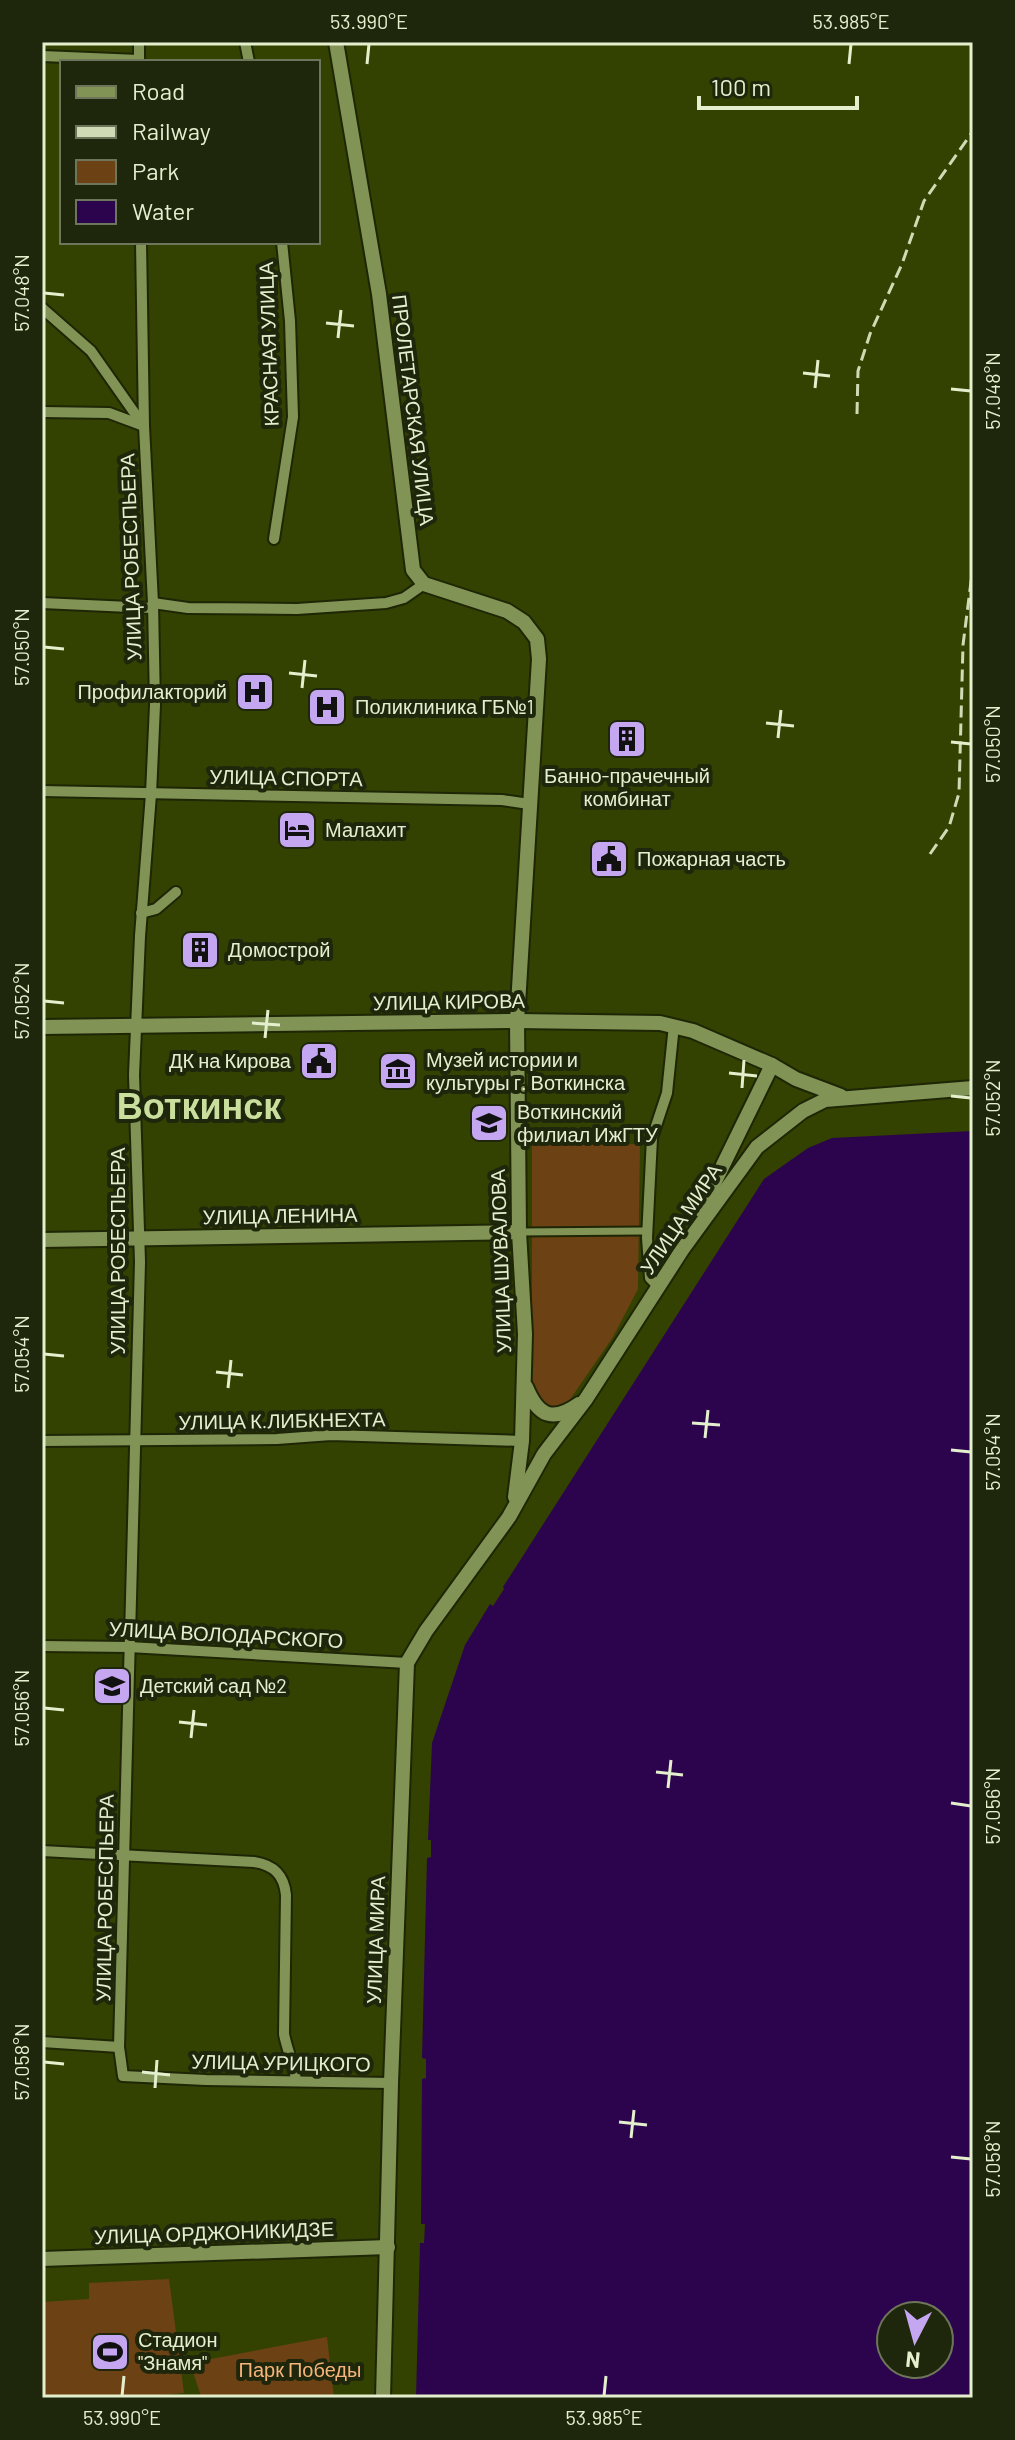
<svg xmlns="http://www.w3.org/2000/svg" width="1015" height="2440" font-family="Barlow,sans-serif">
<style>
.green{fill:#6c4113}
.water{fill:#2c044d;fill-rule:evenodd}
.lines{fill:none;stroke-linecap:round;stroke-linejoin:round}
.pedestrian-casing{stroke:#1e2606;stroke-width:11}
.minor-casing{stroke:#1e2606;stroke-width:14}
.secondary-casing{stroke:#1e2606;stroke-width:18}
.pedestrian{stroke:#819456;stroke-width:7}
.minor{stroke:#819456;stroke-width:10}
.secondary{stroke:#819456;stroke-width:14}
.rail{stroke:#d0dbb6;stroke-width:3;stroke-dasharray:12 6;stroke-linecap:butt}
.ticks{fill:none;stroke:#e4efce;stroke-width:3}
.labels{text-anchor:middle;stroke-width:8;stroke-linejoin:round;paint-order:stroke}
.street-label{font-size:20px;fill:#e4efce;stroke:#1e260c}
.poi-label{font-size:20px;fill:#e4efce;stroke:#1e260c;text-anchor:start}
.park-label{font-size:20px;fill:#f6b479;stroke:#1e260c}
.town-label{font-size:36px;font-weight:bold;fill:#cadf9d;stroke:#1e260c}
.neatline{fill:none;stroke:#e4efce;stroke-width:3}
.ticks-label{font-size:20px;text-anchor:middle;fill:#e4efce}
</style>
<rect width="100%" height="100%" fill="#334200"/>
<g class="green">
<path d="M640,1144L638,1289L613,1337L569,1401L544,1410L532,1391V1145Z"/>
<path d="M169,2279L184,2393L165,2395L164,2398H42V2302L89,2299V2283Z"/>
<path d="M327,2337L334,2398H195L201,2396L190,2363Z"/>
</g>
<path class="water" d="M973,1131V2398H416L420,2243H424L425,2224H421L422,2079L426,2078V2059L422,2058L427,1858L431,1857V1840H428L432,1743L465,1645L490,1604L493,1606L504,1589L503,1587L764,1179L808,1148L832,1138ZM891,2316H939V2364H891Z"/>
<g class="lines">
<defs>
<path id="pedestrian" d="M519,1232L643,1231"/>
<g id="minor">
<path d="M245,42L249,62"/>
<path d="M42,56L139,60"/>
<path d="M139,62V42"/>
<path d="M141,242L144,426L153,603L155,705L151,794L140,936L134,1075L140,1262L119,2047L123,2076L206,2080L391,2083"/>
<path d="M42,308L91,351L143,425"/>
<path d="M42,412L109,413L144,426"/>
<path d="M274,539L293,417L290,321L282,242"/>
<path d="M42,603L152,608"/>
<path d="M153,603L188,608L297,609L386,603L404,598L424,584"/>
<path d="M42,791L502,800L529,804"/>
<path d="M141,913L156,909L176,892"/>
<path d="M659,1287L650,1278L647,1238L652,1138L667,1093L674,1025"/>
<path d="M42,1441L277,1439L331,1435L522,1441"/>
<path d="M42,1646L129,1647L407,1663"/>
<path d="M42,1851L254,1862C274,1865 284,1875 286,1895L284,2034C287,2050 294,2064 296,2080"/>
<path d="M42,2042L119,2047"/>
</g>
<g id="secondary">
<path d="M336,42L379,294L413,570L424,584L507,611L524,622L537,639L539,659L517,1021L519,1232L525,1334L522,1441L515,1497"/>
<path d="M42,1027L517,1021L660,1023L693,1031L772,1065L796,1079L841,1096"/>
<path d="M701,1210L772,1065"/>
<path d="M42,1240L519,1232"/>
<path d="M526,1387C538,1416 552,1423 579,1404"/>
<path d="M42,2259L388,2247"/>
<path d="M383,2398L391,2083L407,1663L426,1631L509,1517L544,1454L586,1399L682,1250L757,1147L803,1111L825,1100L973,1088"/>
</g>
</defs>
<use href="#pedestrian" class="pedestrian-casing"/>
<use href="#minor" class="minor-casing"/>
<use href="#secondary" class="secondary-casing"/>
<use href="#pedestrian" class="pedestrian"/>
<use href="#minor" class="minor"/>
<use href="#secondary" class="secondary"/>
<g class="rail">
<path d="M857,414L858,371L870,334L902,264L924,201L973,131"/>
<path d="M930,854L949,827L959,793L963,645L973,566"/>
</g>
</g>
<path class="ticks" d="M367,64L369,44M849,64L851,44M44,293L64,295M326,323L354,326M338,338L341,310M803,373L830,376M815,388L818,360M951,389L971,391M44,647L64,649M289,673L317,676M302,688L305,660M766,723L794,726M778,738L781,710M951,742L971,744M44,1001L64,1003M252,1023L280,1025M265,1038L268,1010M729,1073L757,1076M742,1088L744,1060M951,1096L971,1098M44,1354L64,1356M216,1372L243,1375M228,1388L231,1360M692,1423L720,1425M705,1438L708,1410M951,1450L971,1452M44,1708L64,1710M179,1722L207,1725M191,1738L194,1710M656,1772L683,1775M668,1788L671,1760M951,1803L971,1806M44,2062L64,2064M142,2072L170,2075M155,2088L157,2060M619,2122L647,2125M631,2138L634,2110M951,2157L971,2159M122,2396L124,2376M604,2396L606,2376"/>
<defs>
<symbol id="hospital-square" viewBox="-11 -11 22 22"><rect x="-9" y="-9" width="18" height="18" rx="4" fill="#c5a7f1" stroke="#1e260c"/><path d="M-5-5h3v3.5h4V-5h3V5h-3V1.5h-4V5h-3Z" fill="#111"/></symbol>
<symbol id="building-square" viewBox="-11 -11 22 22"><rect x="-9" y="-9" width="18" height="18" rx="4" fill="#c5a7f1" stroke="#1e260c"/><path d="M-4-6H4V6H1V3H-1V6H-4ZM-2.5-4.3h1.7v1.8h-1.7ZM.8-4.3h1.7v1.8H.8ZM-2.5-1h1.7V.8h-1.7ZM.8-1h1.7V.8H.8Z" fill="#111"/></symbol>
<symbol id="hotel-square" viewBox="-11 -11 22 22"><rect x="-9" y="-9" width="18" height="18" rx="4" fill="#c5a7f1" stroke="#1e260c"/><path d="M-6-4.5h1.5V1H6V5H4.5V3h-9V5H-6ZM-4 0a1.8 1.8 0 1 1 3.6 0ZM.5 0V-2.5h3Q6-2.5 6 0Z" fill="#111"/></symbol>
<symbol id="civic-square" viewBox="-11 -11 22 22"><rect x="-9" y="-9" width="18" height="18" rx="4" fill="#c5a7f1" stroke="#1e260c"/><path d="M-.6-6.5H3V-4.5H.6V-3L4-1V1h2V6H-6V1h2V-1L-.6-3ZM-1.2 2.5V6h2.4V2.5Z" fill="#111"/></symbol>
<symbol id="museum-square" viewBox="-11 -11 22 22"><rect x="-9" y="-9" width="18" height="18" rx="4" fill="#c5a7f1" stroke="#1e260c"/><path d="M0-6L6-3V-2H-6V-3ZM-5-1h2V3h-2ZM-1-1h2V3h-2ZM3-1h2V3H3ZM-6 4H6V6H-6Z" fill="#111"/></symbol>
<symbol id="university-square" viewBox="-11 -11 22 22"><rect x="-9" y="-9" width="18" height="18" rx="4" fill="#c5a7f1" stroke="#1e260c"/><path d="M0-5L7-2L0 1L-7-2ZM-4 1L0 2.5L4 1V4Q0 6-4 4Z" fill="#111"/></symbol>
<symbol id="school-square" viewBox="-11 -11 22 22"><rect x="-9" y="-9" width="18" height="18" rx="4" fill="#c5a7f1" stroke="#1e260c"/><path d="M0-5L7-2L0 1L-7-2ZM-4 1L0 2.5L4 1V4Q0 6-4 4Z" fill="#111"/></symbol>
<symbol id="stadium-square" viewBox="-11 -11 22 22"><rect x="-9" y="-9" width="18" height="18" rx="4" fill="#c5a7f1" stroke="#1e260c"/><path d="M0-5a6.5 5 0 1 0 0 10a6.5 5 0 1 0 0-10ZM-3.5-1.8h7v3.6h-7Z" fill="#111"/></symbol>
</defs>
<g fill-rule="evenodd">
<use href="#hospital-square" x="233" y="670" width="44" height="44"/>
<use href="#hospital-square" x="305" y="685" width="44" height="44"/>
<use href="#building-square" x="605" y="717" width="44" height="44"/>
<use href="#hotel-square" x="275" y="808" width="44" height="44"/>
<use href="#civic-square" x="587" y="837" width="44" height="44"/>
<use href="#building-square" x="178" y="928" width="44" height="44"/>
<use href="#civic-square" x="297" y="1039" width="44" height="44"/>
<use href="#museum-square" x="376" y="1049" width="44" height="44"/>
<use href="#university-square" x="467" y="1101" width="44" height="44"/>
<use href="#school-square" x="90" y="1664" width="44" height="44"/>
<use href="#stadium-square" x="88" y="2330" width="44" height="44"/>
</g>
<g class="labels">
<g class="street-label">
<text transform="translate(269 344) rotate(-92)" y="7">КРАСНАЯ УЛИЦА</text>
<text transform="translate(413 410) rotate(83)" y="7">ПРОЛЕТАРСКАЯ УЛИЦА</text>
<text transform="translate(131 557) rotate(-92)" y="7">УЛИЦА РОБЕСПЬЕРА</text>
<text transform="translate(286 778) rotate(1)" y="7">УЛИЦА СПОРТА</text>
<text transform="translate(449 1002) rotate(-1)" y="7">УЛИЦА КИРОВА</text>
<text transform="translate(280 1216) rotate(-1)" y="7">УЛИЦА ЛЕНИНА</text>
<text transform="translate(681 1219) rotate(-56)" y="7">УЛИЦА МИРА</text>
<text transform="translate(118 1251) rotate(-90)" y="7">УЛИЦА РОБЕСПЬЕРА</text>
<text transform="translate(501 1261) rotate(-92)" y="7">УЛИЦА ШУВАЛОВА</text>
<text transform="translate(282 1421) rotate(-1)" y="7">УЛИЦА К.ЛИБКНЕХТА</text>
<text transform="translate(226 1635) rotate(3)" y="7">УЛИЦА ВОЛОДАРСКОГО</text>
<text transform="translate(105 1898) rotate(-89)" y="7">УЛИЦА РОБЕСПЬЕРА</text>
<text transform="translate(376 1940) rotate(-88)" y="7">УЛИЦА МИРА</text>
<text transform="translate(281 2063) rotate(1)" y="7">УЛИЦА УРИЦКОГО</text>
<text transform="translate(214 2233) rotate(-2)" y="7">УЛИЦА ОРДЖОНИКИДЗЕ</text>
</g>
<g class="poi-label">
<text x="227" y="699" text-anchor="end">Профилакторий</text>
<text x="355" y="714">Поликлиника ГБ№1</text>
<text x="627" y="783" text-anchor="middle">Банно-прачечный<tspan x="627" dy="23">комбинат</tspan></text>
<text x="325" y="837">Малахит</text>
<text x="637" y="866">Пожарная часть</text>
<text x="228" y="957">Домострой</text>
<text x="426" y="1067">Музей истории и<tspan x="426" dy="23">культуры г. Воткинска</tspan></text>
<text x="291" y="1068" text-anchor="end">ДК на Кирова</text>
<text x="517" y="1119">Воткинский<tspan x="517" dy="23">филиал ИжГТУ</tspan></text>
<text x="140" y="1693">Детский сад №2</text>
<text x="138" y="2347">Стадион<tspan x="138" dy="23">"Знамя"</tspan></text>
</g>
<g class="park-label">
<text x="300" y="2377">Парк Победы</text>
</g>
<g class="town-label">
<text x="199" y="1119">Воткинск</text>
</g>
</g>
<rect width="1015" height="2440" fill="none" stroke="#1e260c" stroke-width="88"/>
<rect x="60" y="60" width="260" height="184" fill="#1e260c" stroke="#6d765a" stroke-width="2"/>
<rect x="76" y="86" width="40" height="12" fill="#819456" stroke="#6d765a" stroke-width="2"/>
<text x="132" y="100" font-size="24" fill="#e4efce">Road</text>
<rect x="76" y="126" width="40" height="12" fill="#d0dbb6" stroke="#6d765a" stroke-width="2"/>
<text x="132" y="140" font-size="24" fill="#e4efce">Railway</text>
<rect x="76" y="160" width="40" height="24" fill="#6c4113" stroke="#6d765a" stroke-width="2"/>
<text x="132" y="180" font-size="24" fill="#e4efce">Park</text>
<rect x="76" y="200" width="40" height="24" fill="#2c044d" stroke="#6d765a" stroke-width="2"/>
<text x="132" y="220" font-size="24" fill="#e4efce">Water</text>
<g transform="translate(915 2340) rotate(186)"><circle r="38" fill="#1e260c" stroke="#6d765a" stroke-width="2"/>
<path d="M0-6L14 30L0 20L-14 30Z" fill="#c5a7f1"/>
<text y="-12" font-size="22" font-weight="bold" text-anchor="middle" fill="#e4efce">N</text>
</g>
<path d="M699 96v12h158v-12" fill="none" stroke="#e4efce" stroke-width="4"/>
<text x="711" y="96" font-size="24" fill="#e4efce" stroke="#1e260c" stroke-width="6" paint-order="stroke">100 m</text>
<rect x="44" y="44" width="927" height="2352" class="neatline"/>
<g class="ticks-label">
<text x="369" y="29">53.990°E</text>
<text x="851" y="29">53.985°E</text>
<text transform="translate(22 293) rotate(-90)" y="7">57.048°N</text>
<text transform="translate(993 391) rotate(-90)" y="7">57.048°N</text>
<text transform="translate(22 647) rotate(-90)" y="7">57.050°N</text>
<text transform="translate(993 744) rotate(-90)" y="7">57.050°N</text>
<text transform="translate(22 1001) rotate(-90)" y="7">57.052°N</text>
<text transform="translate(993 1098) rotate(-90)" y="7">57.052°N</text>
<text transform="translate(22 1354) rotate(-90)" y="7">57.054°N</text>
<text transform="translate(993 1452) rotate(-90)" y="7">57.054°N</text>
<text transform="translate(22 1708) rotate(-90)" y="7">57.056°N</text>
<text transform="translate(993 1806) rotate(-90)" y="7">57.056°N</text>
<text transform="translate(22 2062) rotate(-90)" y="7">57.058°N</text>
<text transform="translate(993 2159) rotate(-90)" y="7">57.058°N</text>
<text x="122" y="2425">53.990°E</text>
<text x="604" y="2425">53.985°E</text>
</g>
</svg>
